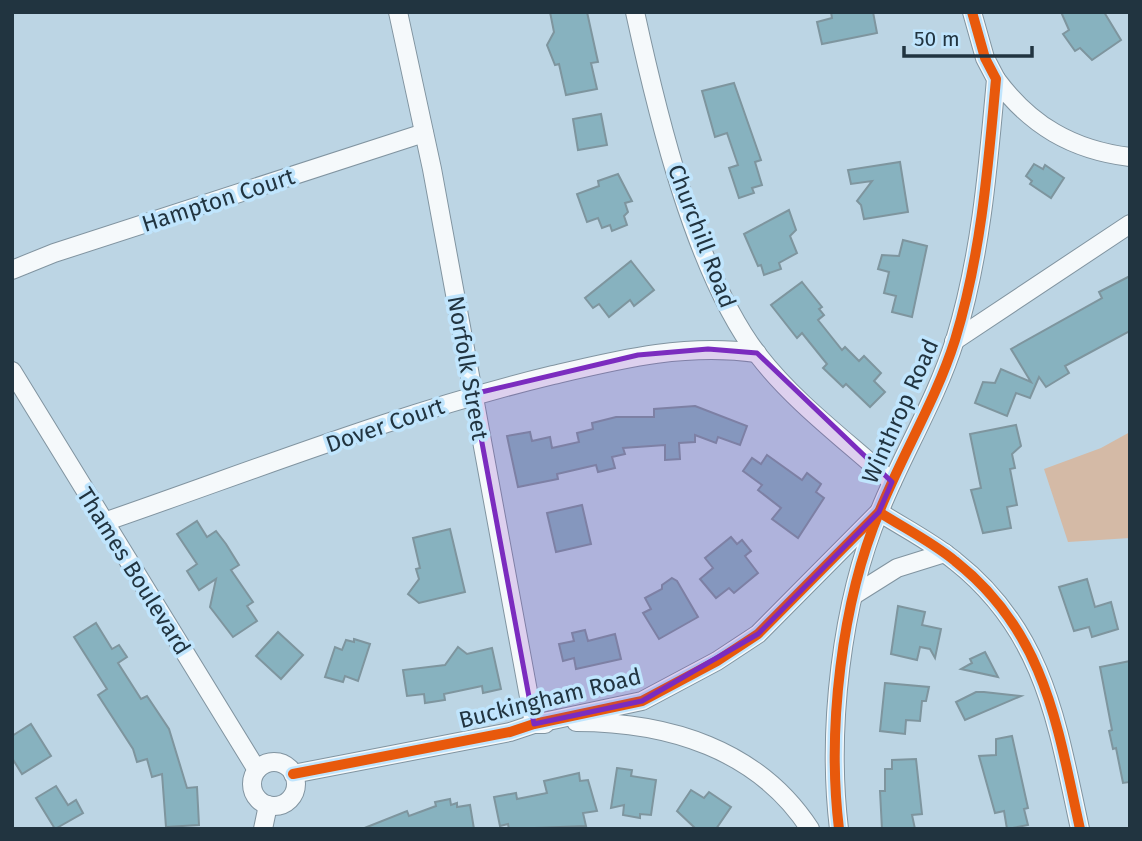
<svg xmlns="http://www.w3.org/2000/svg" width="1142" height="841" font-family="'Fira Sans',sans-serif">
<style>
.green{fill:#d4baa6}
.building{fill:#87b2bf;stroke:#7e959e;stroke-width:2}
.lines{fill:none;stroke-linecap:round;stroke-linejoin:round}
.street-casing{stroke:#8194a0;stroke-width:20}
.street{stroke:#f5f9fb;stroke-width:18}
.cycleway-casing{stroke:#c0e5fd;stroke-width:15}
.cycleway{stroke:#e8590c;stroke-width:10}
.marked{fill:#7b2cbf;fill-opacity:0.2;stroke:#7b2cbf;stroke-width:5;stroke-linejoin:round}
.labels{text-anchor:middle;stroke-width:7;stroke-linejoin:round;paint-order:stroke}
.street-label{font-size:23px;fill:#213440;stroke:#c0e5fd}
</style>
<rect width="100%" height="100%" fill="#bcd5e4"/>
<path class="green" d="M1130,432V538L1068,542L1044,469L1101,448Z"/>
<g class="building">
<path d="M550,12H587L598,62L591,63L597,89L566,95L559,64L555,65L547,45L554,32Z"/>
<path d="M831,12H873L877,33L822,44L817,22L832,18Z"/>
<path d="M1061,12H1104L1121,40L1092,60L1080,48L1075,51L1063,34L1069,30Z"/>
<path d="M734,83L761,160L755,162L762,185L752,188L754,193L739,198L729,168L738,165L727,133L715,137L702,91Z"/>
<path d="M601,114L607,145L578,150L573,119Z"/>
<path d="M900,162L908,212L864,219L861,205L857,201L872,181L851,184L848,170Z"/>
<path d="M1034,164L1043,169L1045,165L1064,178L1051,198L1030,184L1032,181L1026,176Z"/>
<path d="M618,174L632,201L625,203L628,212L624,216L627,225L612,231L610,225L602,228L598,218L587,222L577,194L599,186L598,181Z"/>
<path d="M789,210L796,230L790,236L797,253L779,263L781,269L764,275L761,265L758,266L744,234Z"/>
<path d="M903,240L927,246L912,317L892,312L896,296L884,293L889,272L878,269L882,255L899,256Z"/>
<path d="M631,261L654,290L634,306L630,300L609,317L599,304L593,308L585,298Z"/>
<path d="M1130,276V331L1065,366L1069,373L1046,387L1039,377L1030,398L1016,393L1007,416L975,403L983,382L995,383L1001,369L1031,382L1011,349L1102,298L1099,292Z"/>
<path d="M802,282L822,307L819,309L824,315L818,320L842,350L845,347L859,361L864,356L881,373L874,381L885,392L870,407L846,384L843,387L823,368L827,364L802,333L797,338L771,305Z"/>
<path d="M695,406L747,426L740,445L718,437L716,443L695,435V442L679,443L680,459L665,460V445L623,448L625,454L612,457L615,468L598,472L596,465L557,474L558,479L518,487L507,436L530,432L532,441L550,437L552,448L579,442L577,433L593,429L592,423L616,417H654V409Z"/>
<path d="M1016,425L1021,446L1012,454L1015,468L1010,469L1017,505L1007,507L1011,528L983,533L971,490L981,488L970,434Z"/>
<path d="M767,455L802,480L807,473L821,484L816,492L824,498L798,538L772,519L781,508L758,490L762,485L743,471L752,458L761,464Z"/>
<path d="M582,505L591,544L556,552L547,513Z"/>
<path d="M197,521L207,537L216,531L226,544L239,565L231,570L253,602L247,606L257,621L233,637L210,607L216,579L199,590L187,571L197,564L177,534Z"/>
<path d="M450,529L465,592L419,603L408,594L419,579L416,569L420,568L413,538Z"/>
<path d="M731,537L737,544L742,540L751,551L745,556L758,573L734,593L729,588L716,598L700,579L713,568L705,558Z"/>
<path d="M672,578L677,581L698,617L659,639L643,613L651,609L645,598L662,589V585Z"/>
<path d="M1087,579L1095,607L1111,602L1118,629L1092,637L1089,627L1074,631L1059,587Z"/>
<path d="M898,606L925,612L922,625L941,629L935,658L930,649L920,647L917,660L891,654Z"/>
<path d="M96,623L112,649L119,645L127,657L118,663L141,699L147,696L169,729L187,788L197,787L199,825L166,827L162,774L152,777L147,759L137,762L133,749L98,695L107,689L74,637Z"/>
<path d="M585,630L588,641L615,634L621,659L576,669L574,658L563,661L559,644L574,641L572,633Z"/>
<path d="M278,632L303,655L281,679L256,656Z"/>
<path d="M354,639L370,644L358,681L345,676L343,682L325,677L335,647L342,650L346,640L354,642Z"/>
<path d="M458,647L467,654L492,648L501,689L483,693L482,686L444,694L445,700L425,703L424,694L407,696L403,670L445,665Z"/>
<path d="M985,652L998,677L961,669L972,663L970,659Z"/>
<path d="M1130,661V782L1123,783L1116,748L1113,749L1109,731L1112,730L1100,667Z"/>
<path d="M885,683L929,687L926,701H922L920,721L906,720L905,734L880,731Z"/>
<path d="M976,692H984L1021,696L965,720L956,702Z"/>
<path d="M31,724L51,756L22,774L12,758V736Z"/>
<path d="M1012,736L1028,808L1024,809L1028,825L1007,829L1004,811L995,813L979,756L996,755V739Z"/>
<path d="M916,759L922,814L912,815L915,829H882L880,791H885V769H892V760Z"/>
<path d="M617,768L632,770L631,776L656,780L651,815L640,814V818L623,815L624,805L611,808Z"/>
<path d="M579,773L580,781L588,780L597,811L583,813L586,826L509,829L508,824L500,826L494,797L516,793L517,799L547,793L544,781Z"/>
<path d="M56,786L68,805L76,800L83,813L55,829L36,798Z"/>
<path d="M691,790L704,798L709,792L731,807L716,829H696L677,811Z"/>
<path d="M450,799L451,805L457,803V807L470,805L474,829H362L407,811L409,816L436,806L435,802Z"/>
</g>
<g class="lines">
<defs>
<g id="street">
<path d="M398,12L432,169L534,724H545"/>
<path d="M635,12C657,113 695,273 758,355C795,403 847,441 892,482"/>
<path d="M996,79C1030,125 1072,150 1130,157"/>
<path d="M12,270L54,253L424,133"/>
<path d="M954,341L1130,224"/>
<path d="M12,371L257,770"/>
<path d="M104,522C252,471 400,412 553,375C621,359 685,343 757,353"/>
<path d="M854,595L897,568L945,553"/>
<path d="M576,722C668,722 758,749 810,829"/>
<circle cx="274" cy="784" r="22"/>
<path d="M293,774L510,732L534,724L642,701L717,661L758,634L879,512C904,528 932,542 955,561C1045,632 1057,724 1080,829"/>
<path d="M263,829L268,805"/>
<path d="M839,829C827,730 841,603 880,510C903,453 936,400 955,340C981,255 988,168 996,79L985,58L972,12"/>
</g>
</defs>
<use href="#street" class="street-casing"/>
<use href="#street" class="street"/>
<defs>
<g id="cycleway">
<path d="M293,774L510,732L534,724L642,701L717,661L758,634L879,512C904,528 932,542 955,561C1045,632 1057,724 1080,829"/>
<path d="M839,829C827,730 841,603 880,510C903,453 936,400 955,340C981,255 988,168 996,79L985,58L972,12"/>
</g>
</defs>
<use href="#cycleway" class="cycleway-casing"/>
<use href="#cycleway" class="cycleway"/>
</g>
<path class="marked" d="M708,349L757,353L892,482L879,512L758,634L642,701L534,724L473,394L638,355Z"/>
<g class="labels">
<g class="street-label">
<text transform="translate(218 200) rotate(-18)" y="8">Hampton Court</text>
<text transform="translate(702 236) rotate(69)" y="8">Churchill Road</text>
<text transform="translate(468 368) rotate(80)" y="8">Norfolk Street</text>
<text transform="translate(900 411) rotate(-66)" y="8">Winthrop Road</text>
<text transform="translate(385 425) rotate(-19)" y="8">Dover Court</text>
<text transform="translate(134 571) rotate(58)" y="8">Thames Boulevard</text>
<text transform="translate(550 698) rotate(-14)" y="8">Buckingham Road</text>
</g>
</g>
<rect width="1142" height="841" fill="none" stroke="#213440" stroke-width="28"/>
<path d="M904 46v10h128v-10" fill="none" stroke="#213440" stroke-width="3.5"/>
<text x="914" y="46" font-size="21" fill="#213440" stroke="#c0e5fd" stroke-width="5" paint-order="stroke">50 m</text>
</svg>
